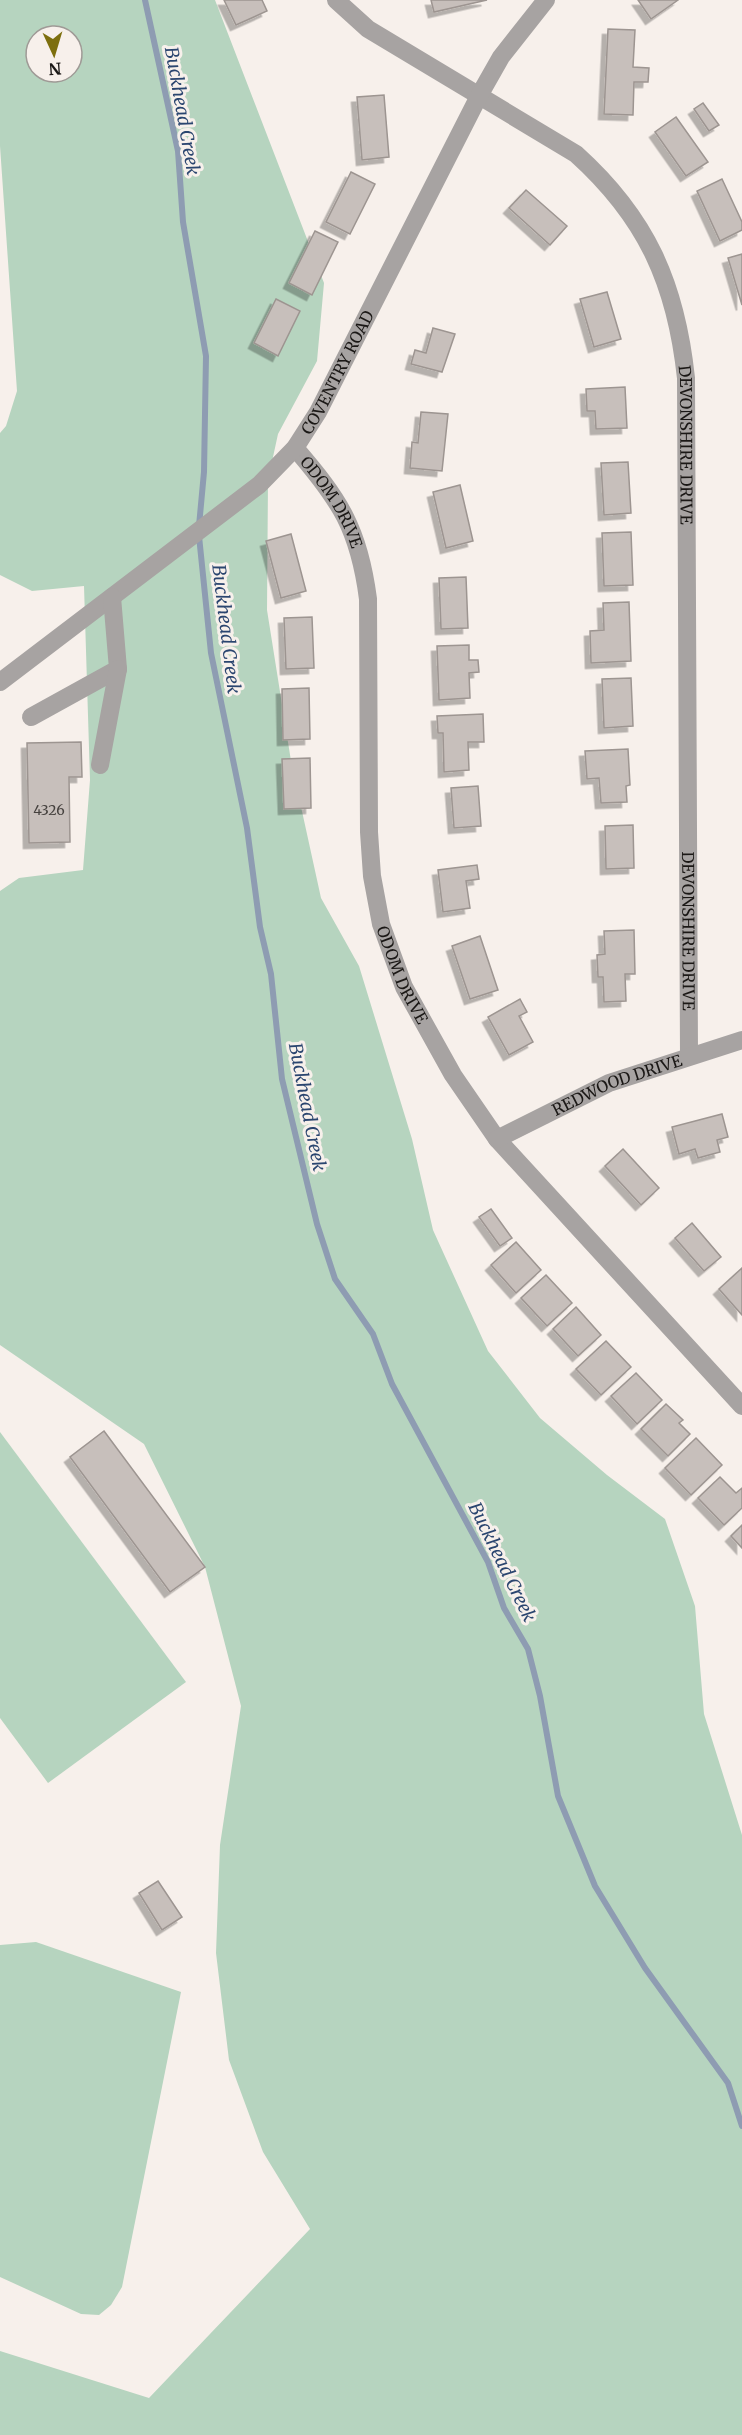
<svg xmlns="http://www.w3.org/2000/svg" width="742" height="2435" font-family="Merriweather,serif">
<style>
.green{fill:#b6d4bf;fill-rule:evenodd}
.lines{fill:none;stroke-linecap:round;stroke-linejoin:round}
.stream{stroke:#8e9cb2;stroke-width:6}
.building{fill:#c7bfbb;stroke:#9d9591;stroke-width:1.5;filter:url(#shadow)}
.minor{stroke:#a7a3a2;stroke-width:18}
.labels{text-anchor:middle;stroke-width:6;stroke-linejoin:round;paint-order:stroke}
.number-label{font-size:14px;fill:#46423f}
.street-label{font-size:16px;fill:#1b1816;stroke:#f7f0eb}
.water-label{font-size:18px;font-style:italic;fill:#2a456f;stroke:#f7f0eb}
</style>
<defs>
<filter id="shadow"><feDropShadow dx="-5.5" dy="5.5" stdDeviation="0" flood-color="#0004"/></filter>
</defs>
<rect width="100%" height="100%" fill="#f7f0eb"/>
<g class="green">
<path d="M0,0H215L324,283L317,361L278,434L268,480L267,610L291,761L321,898L359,966L412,1139L433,1230L488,1351L540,1418L607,1475L665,1519L695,1606L704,1714L742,1835V2435H0V2351L149,2398L310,2229L263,2152L229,2060L216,1953L220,1845L241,1706L205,1567L144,1444L0,1345V891L19,878L83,870L90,780L84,586L32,591L0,575V433L6,426L17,391L0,146ZM36,36H72V72H36Z"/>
<path d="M0,1432L186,1682L48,1783L0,1718Z"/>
<path d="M36,1942L181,1992L122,2287L111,2305L99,2315L81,2314L0,2277V1945Z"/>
</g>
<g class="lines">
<g class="stream">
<path d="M145,0L178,151L183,222L206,356L204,472L199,526"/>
<path d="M199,536L211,653L247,828L260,927L271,974L282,1079L317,1224L335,1279L373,1334L392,1384L488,1562L504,1608L528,1649L540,1696L558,1796L595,1886L645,1968L728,2083L742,2126"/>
</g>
</g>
<g class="building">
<path d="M224,0H262L267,11L236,25Z"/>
<path d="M431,0H487L434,12Z"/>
<path d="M638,0H678L651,19Z"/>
<path d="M608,29L635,30L633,67L649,68L648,82H634L633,115L604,114Z"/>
<path d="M384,95L389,157L362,160L357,97Z"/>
<path d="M703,103L719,125L709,131L694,109Z"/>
<path d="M676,117L708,162L686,176L655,132Z"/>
<path d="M351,172L375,184L350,234L326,222Z"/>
<path d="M722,179L742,222V230L720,241L697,191Z"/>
<path d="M526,190L567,226L550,245L509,208Z"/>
<path d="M315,231L338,242L312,295L289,283Z"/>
<path d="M742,254V305L728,258Z"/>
<path d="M607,292L621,339L594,347L580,299Z"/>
<path d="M276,299L300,311L278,356L254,343Z"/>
<path d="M433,328L455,334L442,372L411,364L415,350L426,353Z"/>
<path d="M625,387L627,428L596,429L595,411H587L586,389Z"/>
<path d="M421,412L448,414L442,471L410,468L412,442L418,443Z"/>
<path d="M628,462L631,513L604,515L601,463Z"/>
<path d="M460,485L473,541L446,548L433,492Z"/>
<path d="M631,532L633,585L604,586L602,533Z"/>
<path d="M291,534L306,591L281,598L266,541Z"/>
<path d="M466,577L468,628L441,629L439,578Z"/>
<path d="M629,602L631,661L591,663L590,631L604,630L603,603Z"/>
<path d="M312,617L314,668L286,669L284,618Z"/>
<path d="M469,645V660H478L479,672L469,673L470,698L439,700L437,646Z"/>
<path d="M631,678L633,726L604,728L602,679Z"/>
<path d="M309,688L310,739L283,740L282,689Z"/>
<path d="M483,714L484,742H468L469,770L444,772L443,733H438L437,716Z"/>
<path d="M81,742L82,777H69L70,842L29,843L27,743Z"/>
<path d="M628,749L630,785L626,786L627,802L601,803L599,778L587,779L585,751Z"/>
<path d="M310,758L311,808L284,809L282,759Z"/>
<path d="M478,786L481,826L454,828L451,788Z"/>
<path d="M633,825L634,868L606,869L605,826Z"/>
<path d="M477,865L479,879L466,881L470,908L443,912L438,870Z"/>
<path d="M634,930L635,974H625L626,1001L604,1002L603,977H598L597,955L605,954L604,931Z"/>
<path d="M480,936L498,990L470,999L452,946Z"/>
<path d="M520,999L527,1012L519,1016L533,1042L509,1055L488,1017Z"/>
<path d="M722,1114L728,1137L717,1140L720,1152L698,1158L695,1149L679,1154L672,1127Z"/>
<path d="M623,1149L659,1188L641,1205L605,1166Z"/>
<path d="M491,1209L512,1238L500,1246L479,1217Z"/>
<path d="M692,1223L721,1257L704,1271L675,1238Z"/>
<path d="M516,1242L541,1270L516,1293L491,1265Z"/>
<path d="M742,1268V1315L719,1289Z"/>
<path d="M546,1275L572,1303L547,1326L521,1298Z"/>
<path d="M576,1307L601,1335L578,1356L553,1329Z"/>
<path d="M606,1341L631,1367L601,1395L576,1369Z"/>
<path d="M636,1373L662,1400L637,1424L611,1396Z"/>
<path d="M666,1404L683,1420L679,1423L690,1434L668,1456L641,1429Z"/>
<path d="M104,1431L205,1567L170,1592L70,1457Z"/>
<path d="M696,1438L722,1465L691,1495L665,1468Z"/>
<path d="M720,1477L736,1493L742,1488V1508L724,1525L698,1498Z"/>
<path d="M742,1525V1548L731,1536Z"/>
<path d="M158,1881L182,1917L162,1930L139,1893Z"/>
</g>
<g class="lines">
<g class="minor">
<path id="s1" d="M336,0L368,29L576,154C647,218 676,284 686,378L689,1055"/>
<path id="s2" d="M295,448C340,500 359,529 368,599L369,832L372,876L381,924L404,987L453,1075L497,1139L742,1406"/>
<path id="s3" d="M0,682L259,485L295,448L318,412L480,94L501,57L546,0"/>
<path d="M31,717L118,669L112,597"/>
<path d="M100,765L118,669"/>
<path id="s4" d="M497,1139L609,1083L742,1040"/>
</g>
</g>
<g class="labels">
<g class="number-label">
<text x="49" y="815">4326</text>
</g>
<g class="street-label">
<text dy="6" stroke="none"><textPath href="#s3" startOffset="464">COVENTRY ROAD</textPath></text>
<text dy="6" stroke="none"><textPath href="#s1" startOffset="609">DEVONSHIRE DRIVE</textPath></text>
<text dy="6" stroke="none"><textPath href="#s2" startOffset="66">ODOM DRIVE</textPath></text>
<text dy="6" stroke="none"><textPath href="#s1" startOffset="1095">DEVONSHIRE DRIVE</textPath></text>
<text dy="6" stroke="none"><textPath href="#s2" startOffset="552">ODOM DRIVE</textPath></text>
<text dy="6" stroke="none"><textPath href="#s4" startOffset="132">REDWOOD DRIVE</textPath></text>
</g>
<g class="water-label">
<text transform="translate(182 111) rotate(80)" y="6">Buckhead Creek</text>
<text transform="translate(226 629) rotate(83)" y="6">Buckhead Creek</text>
<text transform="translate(307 1107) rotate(79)" y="6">Buckhead Creek</text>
<text transform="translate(502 1562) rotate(64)" y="6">Buckhead Creek</text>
</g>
</g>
<g transform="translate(54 54) rotate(176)"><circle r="28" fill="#f7f0eb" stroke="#9f9a96" stroke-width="1.5"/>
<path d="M0-4.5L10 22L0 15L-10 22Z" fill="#7d6f0e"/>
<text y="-9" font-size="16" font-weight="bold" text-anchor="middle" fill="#1b1816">N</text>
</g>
</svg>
